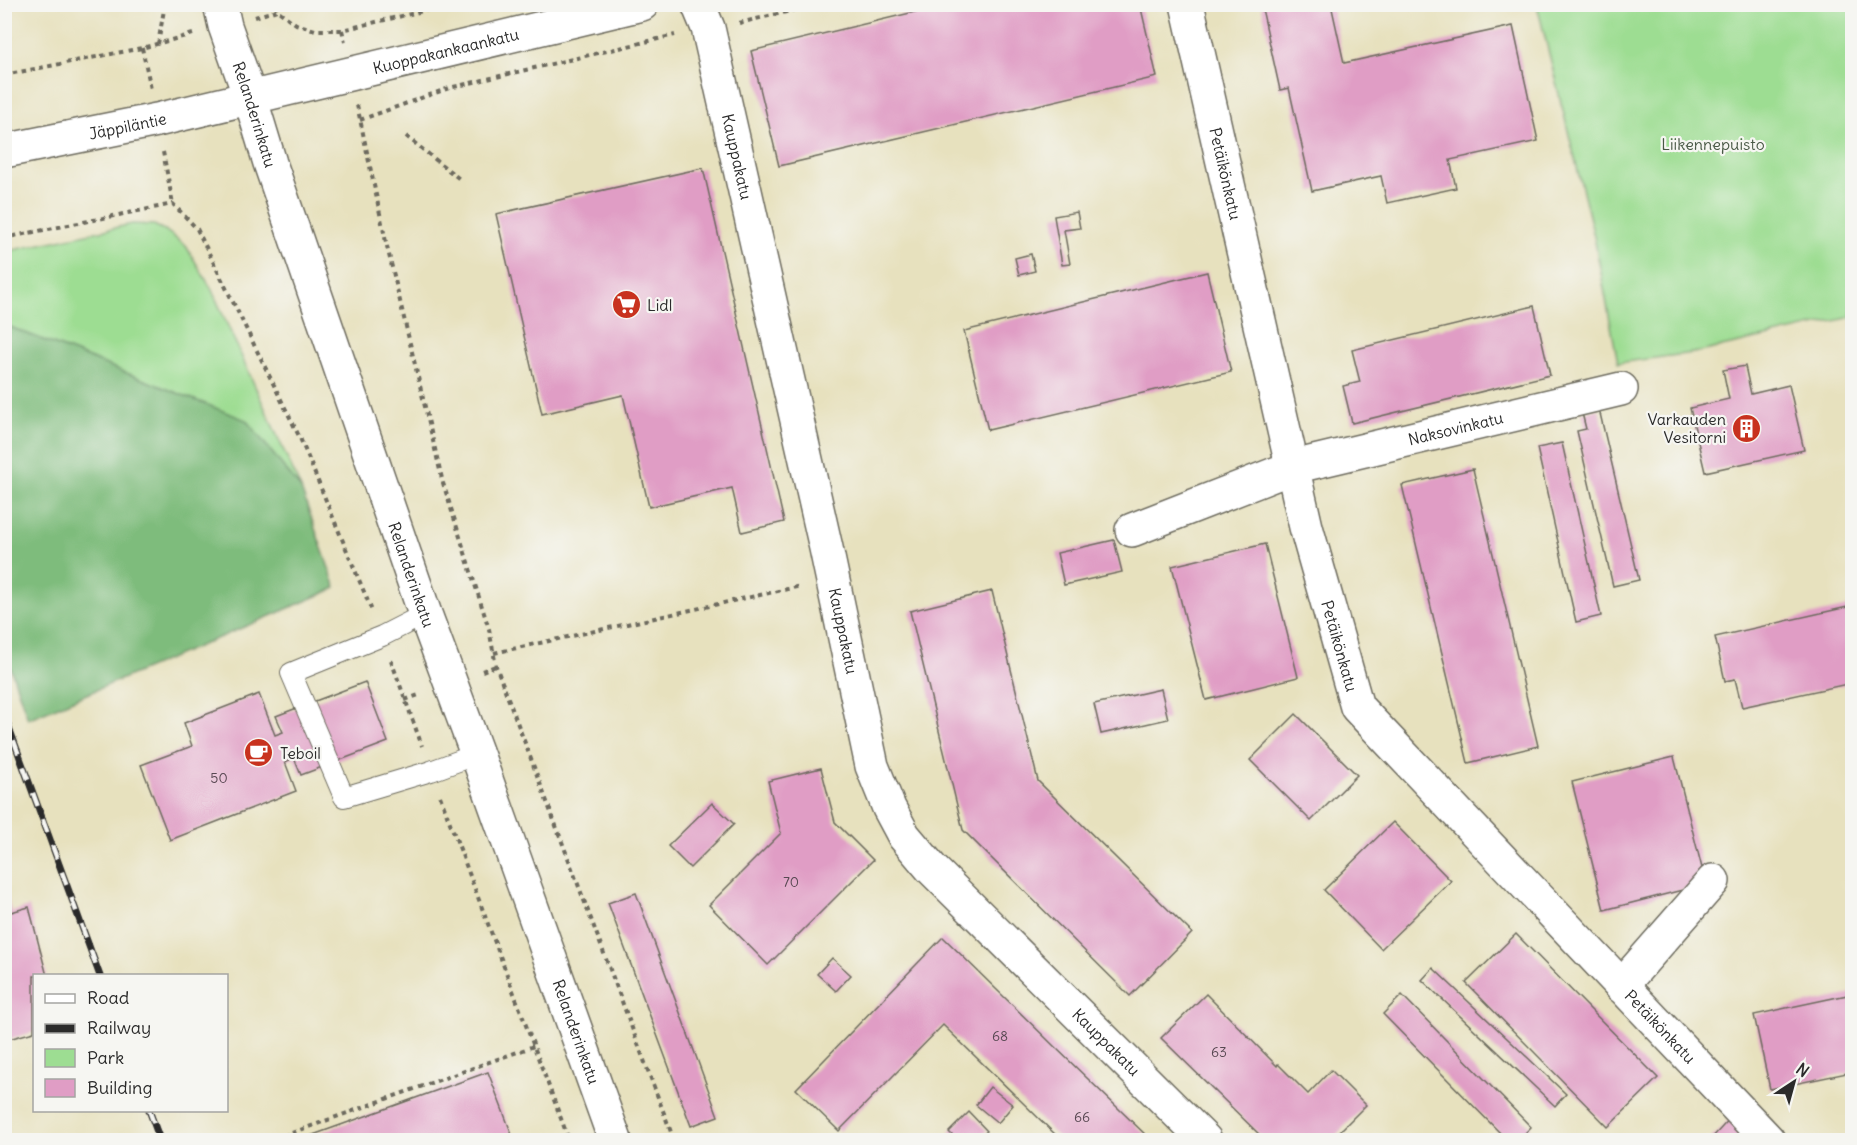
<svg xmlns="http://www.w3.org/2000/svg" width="1857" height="1145" font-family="Delius,sans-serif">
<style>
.green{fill:#9ddd92;stroke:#64845e;stroke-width:1.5}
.forest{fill:#7ebc7c;stroke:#547454;stroke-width:1.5}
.building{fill:#e09dc5}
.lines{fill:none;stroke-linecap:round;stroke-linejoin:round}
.lane-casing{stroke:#6d6b5e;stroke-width:22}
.street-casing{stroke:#6d6b5e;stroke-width:36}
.secondary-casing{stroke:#6d6b5e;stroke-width:36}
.path{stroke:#6d6b5e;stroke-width:4;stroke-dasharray:4.5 4.5;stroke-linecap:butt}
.lane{stroke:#fff;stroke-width:20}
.street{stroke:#fff;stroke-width:33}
.secondary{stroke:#fff;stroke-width:33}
.rail-casing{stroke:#2b2b2b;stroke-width:7}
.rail{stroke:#f6f6f2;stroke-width:4.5;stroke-dasharray:14;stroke-linecap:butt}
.labels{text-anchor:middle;stroke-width:4.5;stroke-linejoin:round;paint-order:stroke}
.number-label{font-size:14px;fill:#584852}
.street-label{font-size:16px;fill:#2b2b2b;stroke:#f6f6f2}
.park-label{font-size:16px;fill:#485845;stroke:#f6f6f2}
.poi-label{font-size:16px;fill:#2b2b2b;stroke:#f6f6f2;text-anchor:start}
</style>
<rect width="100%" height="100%" fill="#f6f6f2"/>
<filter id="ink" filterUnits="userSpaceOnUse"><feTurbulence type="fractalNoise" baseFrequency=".0167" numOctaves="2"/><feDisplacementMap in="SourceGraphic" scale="12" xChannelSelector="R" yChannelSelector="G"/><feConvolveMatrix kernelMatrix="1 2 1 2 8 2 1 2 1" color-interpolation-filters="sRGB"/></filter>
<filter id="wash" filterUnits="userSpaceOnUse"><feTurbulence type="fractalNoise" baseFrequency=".008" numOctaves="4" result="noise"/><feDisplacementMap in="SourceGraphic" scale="24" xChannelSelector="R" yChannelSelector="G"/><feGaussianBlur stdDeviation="1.35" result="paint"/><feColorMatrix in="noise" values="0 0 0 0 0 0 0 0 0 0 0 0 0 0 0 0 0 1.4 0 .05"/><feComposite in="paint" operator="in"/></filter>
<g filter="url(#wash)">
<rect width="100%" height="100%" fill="#e7e1be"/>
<g class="green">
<path d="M1537,5H1852V317L1700,352L1618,363L1594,236Z"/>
<path d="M132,224L154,225L166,231L186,246L211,288L301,489L246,420L5,325L4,252Z"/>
</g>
<path class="forest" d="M5,325L246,420L301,489L336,588L28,719L5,652Z"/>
<g id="blocks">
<g class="building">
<path d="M948,4H1140L1157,77L779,166L751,51Z"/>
<path d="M1261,4H1331L1344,63L1513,26L1538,141L1450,160L1456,188L1387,203L1381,176L1312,191L1289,88L1280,90Z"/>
<path d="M703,168L784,522L742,532L732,488L649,507L623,395L542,414L496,214Z"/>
<path d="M1077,212L1080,228L1064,230L1070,264L1062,265L1054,216Z"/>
<path d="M1031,254L1035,271L1019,275L1015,258Z"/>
<path d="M1207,272L1231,372L988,430L964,331Z"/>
<path d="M1534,306L1550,375L1352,423L1343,386L1360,382L1352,350Z"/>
<path d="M1745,366L1751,394L1789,385L1804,450L1705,472L1690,408L1729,399L1723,370Z"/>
<path d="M1599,409L1639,580L1613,586L1577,431L1586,429L1582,413Z"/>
<path d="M1562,443L1601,616L1576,622L1537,448Z"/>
<path d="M1473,469L1538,746L1468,763L1402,485Z"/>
<path d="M1114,540L1122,572L1064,585L1057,553Z"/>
<path d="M1265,544L1298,677L1206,700L1172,566Z"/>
<path d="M992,591L1038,781L1192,933L1130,996L963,830L910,611Z"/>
<path d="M1852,606V683L1742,707L1735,679L1725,681L1715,637Z"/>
<path d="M365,682L388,742L301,775L294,758L285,762L296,791L170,840L141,765L192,746L184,723L259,694L275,735L283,732L276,716Z"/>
<path d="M1161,689L1168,719L1101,734L1094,704Z"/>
<path d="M1296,714L1357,775L1311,821L1250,760Z"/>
<path d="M1674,757L1706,884L1604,910L1572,782Z"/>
<path d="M821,768L835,822L873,860L768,965L709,905L781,833L768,781Z"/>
<path d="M712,803L734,824L690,868L668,846Z"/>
<path d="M1393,822L1451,881L1381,949L1324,890Z"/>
<path d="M5,888L11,912L29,907L47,976H34V1032L5,1040Z"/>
<path d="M636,893L718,1116L691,1126L608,903Z"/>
<path d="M1516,934L1658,1078L1608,1127L1466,983Z"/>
<path d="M943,937L1056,1048L1151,1140H1061L943,1025L839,1131L796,1089Z"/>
<path d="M832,958L851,975L836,991L817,974Z"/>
<path d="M1433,968L1566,1094L1555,1106L1422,980Z"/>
<path d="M1206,994L1277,1066L1278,1064L1308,1094L1331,1070L1366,1105L1331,1140H1265L1161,1038Z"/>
<path d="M1852,994V1072L1770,1089L1754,1015Z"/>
<path d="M1402,995L1531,1127L1518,1140H1507L1383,1014Z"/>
<path d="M488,1072L514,1140H299Z"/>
<path d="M990,1087L1013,1105L998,1123L976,1105Z"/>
<path d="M969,1112L987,1131L977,1140H957L949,1132Z"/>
<path d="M1734,1114L1762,1140H1710Z"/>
</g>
</g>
</g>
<g filter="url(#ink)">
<use href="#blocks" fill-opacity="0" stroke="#6d6b5e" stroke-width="1.5"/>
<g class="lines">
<defs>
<path id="lane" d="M425,614L382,636L291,673L344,797L431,771L477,754"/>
<g id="street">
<path id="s1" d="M698,4L708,28L826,548L872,766L889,808L904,836L932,869L1205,1140"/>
<path id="s2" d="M1187,4L1306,527L1357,707L1768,1140"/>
<path id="s3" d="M1132,530L1293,467L1621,389"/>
<path d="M1621,986L1713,881"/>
</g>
<g id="secondary">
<path id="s4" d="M220,4L225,26L250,97L270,163L425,614L477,754L615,1140"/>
<path id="s5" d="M4,151L157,120L642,4"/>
</g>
</defs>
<use href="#lane" class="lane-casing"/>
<use href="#street" class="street-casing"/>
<use href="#secondary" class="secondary-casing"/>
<g class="path">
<path d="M276,4L277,10L296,24L315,30H342L453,4"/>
<path d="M255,17L277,10"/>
<path d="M739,23L820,4"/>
<path d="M342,30L345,42"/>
<path d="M158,44L165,4"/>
<path d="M142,48L151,89"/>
<path d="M4,75L142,48L193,34"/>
<path d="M357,105L386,242L443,483L489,629L496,666L674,1140"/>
<path d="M360,120L449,88L675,35"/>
<path d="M406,136L462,181"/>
<path d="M163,152L173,204"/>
<path d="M4,238L173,204L197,229L300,438L372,611"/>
<path d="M494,653L801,586"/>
<path d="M391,660L422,746"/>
<path d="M482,671L496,666"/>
<path d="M405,700L419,695"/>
<path d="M440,796L569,1140"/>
<path d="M275,1139L534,1046"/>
</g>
<use href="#lane" class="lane"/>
<use href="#street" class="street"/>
<use href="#secondary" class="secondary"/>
<defs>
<g id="rail">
<path d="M4,714L100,976"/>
<path d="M149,1110L160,1140"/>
</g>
</defs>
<use href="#rail" class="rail-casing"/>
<use href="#rail" class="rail"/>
</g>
</g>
<defs>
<symbol id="supermarket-disc" viewBox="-11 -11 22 22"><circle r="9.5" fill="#c8321e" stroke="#f6f6f2"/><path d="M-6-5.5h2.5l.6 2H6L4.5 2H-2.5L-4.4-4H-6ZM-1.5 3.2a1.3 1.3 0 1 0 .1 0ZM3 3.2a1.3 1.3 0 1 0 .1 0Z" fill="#fff"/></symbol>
<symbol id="building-disc" viewBox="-11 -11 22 22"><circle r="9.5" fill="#c8321e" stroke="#f6f6f2"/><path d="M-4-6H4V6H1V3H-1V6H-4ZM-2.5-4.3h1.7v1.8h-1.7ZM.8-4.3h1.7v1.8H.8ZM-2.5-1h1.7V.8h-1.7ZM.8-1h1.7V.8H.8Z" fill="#fff"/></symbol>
<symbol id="cafe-disc" viewBox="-11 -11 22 22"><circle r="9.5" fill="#c8321e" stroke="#f6f6f2"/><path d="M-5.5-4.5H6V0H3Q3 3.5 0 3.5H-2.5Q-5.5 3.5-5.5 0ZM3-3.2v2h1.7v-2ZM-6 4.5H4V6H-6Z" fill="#fff"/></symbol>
</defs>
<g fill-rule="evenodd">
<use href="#supermarket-disc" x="610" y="288" width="33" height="33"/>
<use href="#building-disc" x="1730" y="412" width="33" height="33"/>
<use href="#cafe-disc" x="242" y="736" width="33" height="33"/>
</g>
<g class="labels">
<g class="number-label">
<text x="219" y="783">50</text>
<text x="791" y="887">70</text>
<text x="1000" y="1041">68</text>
<text x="1219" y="1057">63</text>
<text x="1082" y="1122">66</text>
</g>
<g class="street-label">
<text dy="6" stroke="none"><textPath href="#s5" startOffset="453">Kuoppakankaankatu</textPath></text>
<text dy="6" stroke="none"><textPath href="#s4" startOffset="116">Relanderinkatu</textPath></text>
<text dy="6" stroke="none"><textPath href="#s5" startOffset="126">Jäppiläntie</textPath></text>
<text dy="6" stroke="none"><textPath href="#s1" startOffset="158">Kauppakatu</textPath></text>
<text dy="6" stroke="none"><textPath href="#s2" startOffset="174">Petäikönkatu</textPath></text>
<text dy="6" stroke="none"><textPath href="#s3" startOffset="340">Naksovinkatu</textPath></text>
<text dy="6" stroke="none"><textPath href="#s4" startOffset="602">Relanderinkatu</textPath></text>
<text dy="6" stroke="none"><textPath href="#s1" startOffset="644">Kauppakatu</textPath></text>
<text dy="6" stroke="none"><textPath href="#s2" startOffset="660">Petäikönkatu</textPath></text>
<text dy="6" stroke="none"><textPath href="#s2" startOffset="1164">Petäikönkatu</textPath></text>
<text dy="6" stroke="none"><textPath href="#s4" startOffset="1088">Relanderinkatu</textPath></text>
<text dy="6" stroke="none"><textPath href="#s1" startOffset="1148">Kauppakatu</textPath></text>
</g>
<g class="park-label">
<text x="1713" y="150">Liikennepuisto</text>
</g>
<g class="poi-label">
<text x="647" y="311">Lidl</text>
<text x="1726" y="425" text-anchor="end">Varkauden<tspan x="1726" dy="18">Vesitorni</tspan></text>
<text x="280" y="759">Teboil</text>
</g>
</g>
<rect width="1857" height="1145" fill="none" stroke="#f6f6f2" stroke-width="24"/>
<rect x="33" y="974" width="195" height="138" fill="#f6f6f2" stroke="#a5a5a2" stroke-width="1.5"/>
<rect x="45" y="994" width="30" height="9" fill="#ffffff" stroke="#a5a5a2" stroke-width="1.5"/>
<text x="87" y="1004" font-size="18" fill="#2b2b2b">Road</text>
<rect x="45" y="1024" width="30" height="9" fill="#2b2b2b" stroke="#a5a5a2" stroke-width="1.5"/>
<text x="87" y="1034" font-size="18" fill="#2b2b2b">Railway</text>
<rect x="45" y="1049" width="30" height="18" fill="#9ddd92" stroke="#a5a5a2" stroke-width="1.5"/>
<text x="87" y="1064" font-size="18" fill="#2b2b2b">Park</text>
<rect x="45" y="1079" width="30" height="18" fill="#e09dc5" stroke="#a5a5a2" stroke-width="1.5"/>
<text x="87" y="1094" font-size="18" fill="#2b2b2b">Building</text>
<g transform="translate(1794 1082) rotate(36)" stroke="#f6f6f2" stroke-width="4.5" paint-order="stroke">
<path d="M0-4.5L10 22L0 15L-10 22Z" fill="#2b2b2b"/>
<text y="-9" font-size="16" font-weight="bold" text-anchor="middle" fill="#2b2b2b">N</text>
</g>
</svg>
